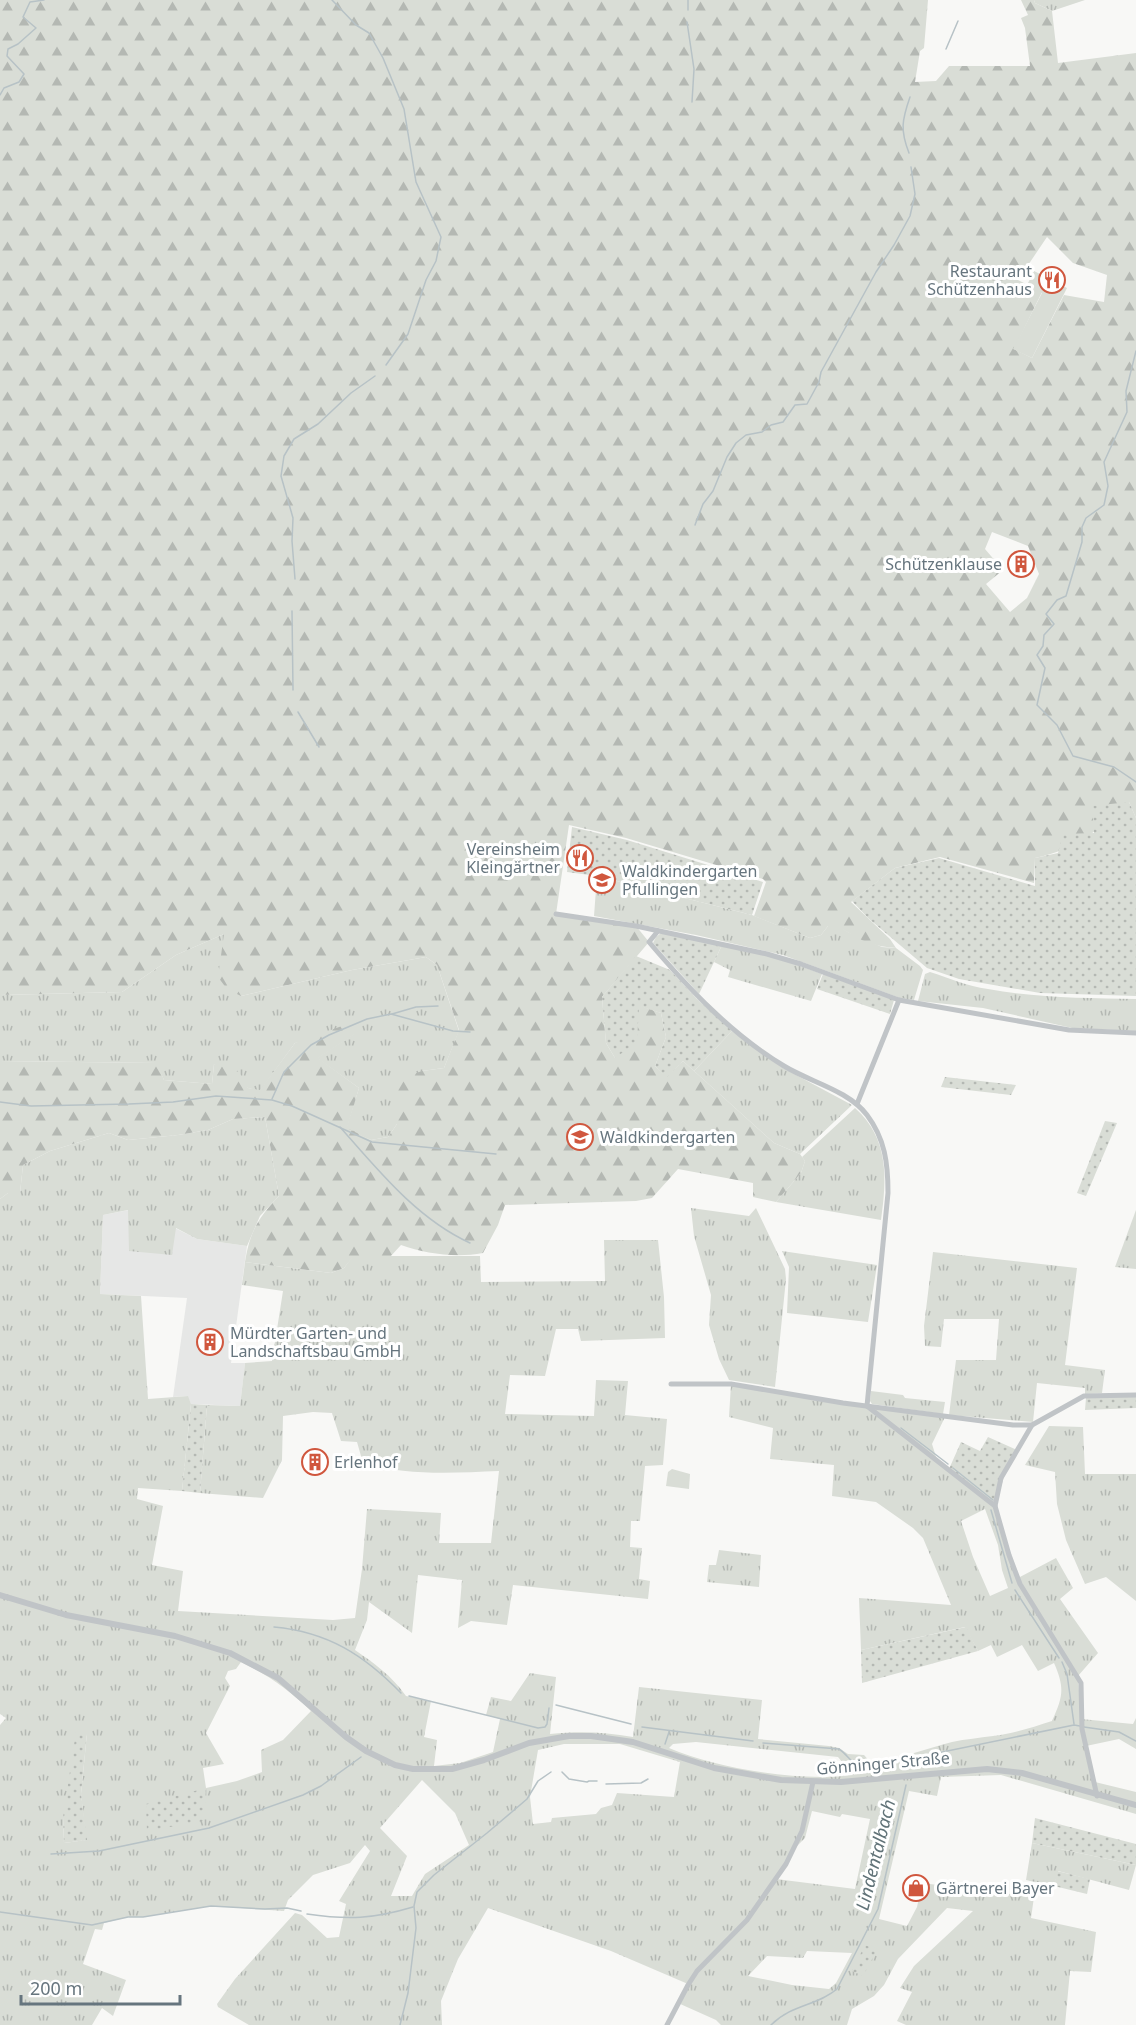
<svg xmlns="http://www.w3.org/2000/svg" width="1136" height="2025" font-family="'Noto Sans',sans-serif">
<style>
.built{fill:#e6e7e6}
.grass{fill:url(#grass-tufts);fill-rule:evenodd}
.forest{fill:url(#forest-firs);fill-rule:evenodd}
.garden{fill:url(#garden-dots)}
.pitch{fill:#d9ddd6}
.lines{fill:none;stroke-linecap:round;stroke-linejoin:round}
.stream{stroke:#b7c2c6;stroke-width:1.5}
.minor{stroke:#c0c4c7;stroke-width:5}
.tertiary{stroke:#c0c4c7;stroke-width:6}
.labels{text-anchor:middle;stroke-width:6;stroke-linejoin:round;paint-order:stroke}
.poi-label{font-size:16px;fill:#66757e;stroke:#fff;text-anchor:start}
.street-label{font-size:16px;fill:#66757e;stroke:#fff}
.water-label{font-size:18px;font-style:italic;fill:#617378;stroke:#fff}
</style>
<defs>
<pattern id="grass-tufts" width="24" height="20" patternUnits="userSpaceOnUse" patternTransform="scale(1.5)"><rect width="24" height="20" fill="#d9ddd6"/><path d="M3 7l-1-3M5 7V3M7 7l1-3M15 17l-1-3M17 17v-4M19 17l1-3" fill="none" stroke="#b4b8b3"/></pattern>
<pattern id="forest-firs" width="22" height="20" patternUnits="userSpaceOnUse" patternTransform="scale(1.5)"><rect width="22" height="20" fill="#d9ddd6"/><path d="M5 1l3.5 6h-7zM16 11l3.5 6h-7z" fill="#b4b8b3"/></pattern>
<pattern id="garden-dots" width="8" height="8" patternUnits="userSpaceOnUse" patternTransform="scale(1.5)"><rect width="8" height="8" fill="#d9ddd6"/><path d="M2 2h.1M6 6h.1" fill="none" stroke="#b4b8b3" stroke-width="1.8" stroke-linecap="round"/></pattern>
</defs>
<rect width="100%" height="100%" fill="#f8f8f6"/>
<path class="built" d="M129,1210V1250L175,1228L197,1239L247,1246L231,1363H245L240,1406L191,1404L187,1396L173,1397L187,1298L100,1294L103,1215Z"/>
<g class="grass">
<path d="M1034,0H1085L1052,11L1035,3Z"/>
<path d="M597,876L752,915L810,938L821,935L828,926H838L848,932L882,947L896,948L920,966L923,970L914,1000L900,998L783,955L696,935L594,916Z"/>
<path d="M224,934L241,996L352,970L426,957L437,965L459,1031L444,1068L422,1071L397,1124L388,1137L371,1140L346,1129L359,1088L317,1058L354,1034L295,1043L260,1091L248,1088L214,1064L212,1084L164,1080L156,1063L0,1061V995L122,992L176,955Z"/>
<path d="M722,945L776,957L822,974L811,1001L728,977L730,970L714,962Z"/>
<path d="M930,972C949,978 967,986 988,989C1037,998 1086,998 1136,999V1031L1072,1028L983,1008L918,1001L925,974Z"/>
<path d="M732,1031L783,1068L852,1105L800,1154L774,1143L694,1071Z"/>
<path d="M855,1108C889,1138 887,1179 881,1220L776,1202L801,1173L805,1161L802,1157Z"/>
<path d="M265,1117L279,1196L260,1216L247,1246L197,1239L176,1228L172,1255L129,1251L128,1210L103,1215L100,1294L141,1296L148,1399L188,1396L191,1404L182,1491L138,1488L137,1499L163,1506L152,1565L183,1571L178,1611L333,1620L355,1618L362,1569L367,1509L441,1513L439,1543H491L499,1471C453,1473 408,1476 363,1463L357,1442L341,1441L332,1413L313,1412L283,1416L282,1460L263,1498L200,1493L207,1405L240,1406L245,1363L272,1361L283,1291L242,1285L245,1262L331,1273L344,1268L353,1256H480L481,1282L605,1281L604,1240H658L664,1297L665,1338L581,1341L578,1329H556L545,1376L510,1375L505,1414L594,1416L596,1380L628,1381L625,1415L667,1419L663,1465L645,1466L640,1521H631L630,1547L642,1548L639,1579L650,1581L648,1599L513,1585L507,1625L471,1621L458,1628L462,1580L418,1575L412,1633L369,1602L367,1620L355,1650C374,1663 392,1676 406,1696L431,1701L424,1737L437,1740L434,1766L460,1763L493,1752L500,1719L486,1715L491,1697L511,1701L530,1673L556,1677L550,1734C579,1731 605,1732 633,1737L639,1687L762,1700L758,1739L829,1746L839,1748L848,1754L864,1755L871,1763C898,1759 925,1749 952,1742C966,1739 979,1738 993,1736C1013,1734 1033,1727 1052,1721C1063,1697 1065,1688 1054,1663L1038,1671L1022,1645L997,1657L991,1645L978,1651L965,1627L861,1650L859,1598L951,1605L923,1538L913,1528L876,1502L832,1496L834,1465L770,1459L773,1428L729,1417L731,1384L945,1417L932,1444L937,1460L995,1506L1018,1578L1056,1558L1073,1588L1060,1599L1098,1653L1078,1676L1081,1719L1133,1724L1136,1718V1749L1119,1739L1086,1746L1095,1782L1136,1792V1814L1001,1775L941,1777L937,1796L909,1791L879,1919L907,1926L917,1907L922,1883L1034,1897L1031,1918L1096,1932L1091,1972L1070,1971L1065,2025H906L897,2021L912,1992L900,1988L914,1966L973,1911L947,1908L898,1959L884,1985L874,1996L852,2009L847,2025H721L716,2020L678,2003L688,1984L611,1951L488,1908L458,1959L441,2001L442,2025H249L218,2007L217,2004L235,1979L295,1913L302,1915L327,1938L339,1937L346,1904L339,1901L370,1851L365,1845L350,1863L313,1875L288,1900L284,1911L211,1906L143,1917H128L104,1923L102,1930L95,1929L83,1964L126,1980L113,2016L102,2008L92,2025H0V1725L6,1718L0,1714V1199L8,1193H20L23,1165L50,1151L109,1133L128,1140L178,1135L208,1130L233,1119ZM985,1509L998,1545L1002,1570L1008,1588L990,1596L973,1557L961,1521ZM241,1662C267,1674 290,1691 311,1711L283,1740L261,1750L262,1772L237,1781L206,1788L203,1768L224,1764L206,1733L230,1686L225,1678L228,1671L236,1669ZM87,1733L81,1794L86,1840L64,1843L63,1817ZM696,1742L838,1757L853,1775C801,1782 718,1769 669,1748L673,1744ZM564,1744H620L680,1762L674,1797L617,1793L612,1805L601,1808L596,1814L552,1818L551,1822L533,1824L530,1797L538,1750ZM422,1780L455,1813L469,1845L425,1874L412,1896H391L407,1856L380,1828ZM812,1811L840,1817L842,1814L870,1819L855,1889L776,1879L792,1851L805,1838ZM807,1951L852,1953L836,1983L829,1989L792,1985L748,1976L767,1956L803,1958Z"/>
<path d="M691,1208L749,1216L756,1208L785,1269L786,1279L775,1387L729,1380L719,1359L709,1325L711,1295L694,1236Z"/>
<path d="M1136,1210V1269L1115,1267Z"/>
<path d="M782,1251L877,1265L868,1322L787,1313L789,1267Z"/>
<path d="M933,1252L1077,1268L1065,1365L1105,1370L1102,1393L1085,1394V1388L1037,1383L1033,1422L949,1415L956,1360H996L999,1319H944L941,1347L925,1346L924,1326Z"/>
<path d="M871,1391L903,1395L905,1398L945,1402L943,1414L872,1404L870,1401Z"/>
<path d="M1049,1426L1083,1427L1085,1474H1136V1601L1106,1577L1085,1584L1066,1540L1057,1504L1055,1472L1025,1465Z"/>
<path d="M719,1550L761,1555L759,1587L707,1582L709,1565H716Z"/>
<path d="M1032,1843L1136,1865L1129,1890L1058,1871L1054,1886L1026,1880Z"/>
</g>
<path class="forest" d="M0,0H928L924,48L920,51L915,82L936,81L949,66H1030L1025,28L1021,18L1028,15L1021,0H1034L1035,3L1052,11L1058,63L1136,53V818L1129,802C1098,830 1077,849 1035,858L1034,883L940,857L895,868L851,902L890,939L896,948C886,947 877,946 867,942C853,937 843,926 828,926L821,935L810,938L754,916L766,882L763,879L626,838L569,825L556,914L636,926L649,942L602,997L606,1043L615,1058L638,1005L661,1013L666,1037L655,1066L666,1077L683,1061L774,1143L800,1154L805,1161L801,1173L776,1202L753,1197V1183L678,1169L652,1198L636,1201L505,1205L498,1225L483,1253C456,1258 426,1254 401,1245L390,1257H353L344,1268L331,1273L245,1262C250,1231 258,1218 279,1196L265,1117L233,1119L208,1130L178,1135L128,1140L109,1133L50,1151L23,1165L20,1193H8L0,1199V1061L157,1063L164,1080L212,1084L214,1064L239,1072L248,1088L260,1090L295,1043L353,1022L355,1034L318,1058L359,1088L347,1128L371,1140L388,1137L397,1124L391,1082L422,1071L444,1068L459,1030L437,965L426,957L352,970L241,996L227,989L218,977L224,934L176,955L122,992L0,995ZM1047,237L1073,263L1107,275L1104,302L1064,295L1032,358L1014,349L1042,292L1018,280ZM992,532L1028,546L1039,574L1027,598L1010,612L986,584L1003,570L985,549Z"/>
<g class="garden">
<path d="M1129,802L1136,818V996L1040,993L959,979L927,968L868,918L852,901L895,868L939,858L1035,886V858L1058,853L1063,834L1094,833L1092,806Z"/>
<path d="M572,827L627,840L763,882L752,915L597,876L567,872Z"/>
<path d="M661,933L722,945L699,994L653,943L656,937Z"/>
<path d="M636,956L670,970L697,999L732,1031L694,1071L683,1061L666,1078L655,1066L666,1037L661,1013L639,1006L637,1042L615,1058L606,1043L602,997Z"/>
<path d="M823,974L894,1000L890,1014L817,989Z"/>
<path d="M945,1077L1016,1085L1011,1095L941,1087Z"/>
<path d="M1105,1121L1117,1123L1086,1196L1077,1193Z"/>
<path d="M1136,1396V1408L1085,1410L1086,1398Z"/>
<path d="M191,1404L207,1405L200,1493L182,1491Z"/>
<path d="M988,1437L1017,1450L1008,1464L995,1506L949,1469L961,1442L980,1451Z"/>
<path d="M966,1627L978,1651L862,1683L861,1650Z"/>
<path d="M76,1732L87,1733L81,1794L87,1840L64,1843L63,1817Z"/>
<path d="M206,1788L204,1821L147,1831L146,1804Z"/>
<path d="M1035,1818L1136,1844V1865L1032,1843Z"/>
<path d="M1057,1871L1090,1879L1087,1894L1054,1886Z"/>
<path d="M865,1945L877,1950L863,1976L852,1971Z"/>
</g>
<g class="pitch">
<path d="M1034,271L1046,277L1044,281L1051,284L1053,281L1067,288L1032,358L1013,349L1042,293L1027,285Z"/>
<path d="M672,1469L690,1474L689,1489L666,1486L668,1472Z"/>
</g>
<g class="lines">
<g class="stream">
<path d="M332,0L356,25L369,33L383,58L404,109L416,182L441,237L436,261L426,280L408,334L386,365"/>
<path d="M688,10V0"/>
<path d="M687,22L694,69L692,102"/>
<path d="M946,49L958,21"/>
<path d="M0,95L4,88L19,82L24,74L7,56L8,49L18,44L36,28L23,17L30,2L44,0"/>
<path d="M909,153C900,130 902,120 910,97"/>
<path d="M1136,351L1126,391L1127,412L1104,462L1108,486L1104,505L1086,518L1082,527V542L1066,596L1057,600L1046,614L1054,624L1044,635L1043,646L1037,655L1045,668L1037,705L1057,725L1073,756L1114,767L1136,782"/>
<path d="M695,525L703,504L713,491L727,457L736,443L746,435L762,432L771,425L783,422L795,405L807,404L819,382L821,372L876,272L894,245L910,216L915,194L911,167"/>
<path d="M295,579L292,541L293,518L281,476L284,456L294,439L318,424L351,393L375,376"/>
<path d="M292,611L293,690"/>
<path d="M298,712L319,747"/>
<path d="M392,1014L416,1007L438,1006"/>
<path d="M272,1099L284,1072L311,1045L329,1035L367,1019L391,1014L453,1031L470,1032"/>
<path d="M0,1102L31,1106L129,1104L173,1102L216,1096L272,1100L292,1106L372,1142L496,1154"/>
<path d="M340,1127C377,1169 417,1219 470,1243"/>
<path d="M901,1428L948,1464"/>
<path d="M953,1468L993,1500"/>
<path d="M991,1510L1012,1583"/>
<path d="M1015,1590L1059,1658"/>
<path d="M274,1627C328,1632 364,1655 401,1693"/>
<path d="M1062,1662L1067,1674L1074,1724"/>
<path d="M409,1696L538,1728L545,1727L547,1724L549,1708"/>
<path d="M556,1705L631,1724"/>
<path d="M642,1727L753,1741"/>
<path d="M1084,1727L1119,1732L1136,1741"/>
<path d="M763,1743L839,1749C847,1754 851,1763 860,1768"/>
<path d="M665,1744L669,1732"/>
<path d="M911,1764L913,1758L1074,1725L1080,1726"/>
<path d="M870,1768L913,1758"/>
<path d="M562,1772L569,1779L587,1782L589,1781H597"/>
<path d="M606,1784L641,1783L648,1779"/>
<path d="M51,1854L99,1851L209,1828L303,1795L321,1786L361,1757"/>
<path d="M0,1912L92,1925L128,1917H143L211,1906L265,1909L287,1908L301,1911"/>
<path d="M307,1914C348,1920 373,1919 413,1907"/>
<path d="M400,2025L408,1993L416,1928L414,1906L417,1892L434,1875L487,1833L527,1799L538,1781L551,1772"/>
<path d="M771,2025C792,2004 817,2006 837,1989L878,1909L906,1785"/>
</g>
<g class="minor">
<path d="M556,914L636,926L767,954L801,964L899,1000L1069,1030L1136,1033"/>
<path d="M658,931L649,942C689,989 731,1034 784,1066C810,1082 848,1090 867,1115C885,1139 888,1163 888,1193L867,1406"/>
<path d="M857,1104L899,1000"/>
<path d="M671,1384H731L843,1403L1013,1425H1032L1084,1396L1136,1395"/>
<path d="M867,1406L995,1506L1009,1555L1020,1584L1081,1683L1082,1729L1097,1796"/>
<path d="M995,1506L1001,1478L1032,1425"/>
<path d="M667,2025L688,1985L697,1971L747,1920L786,1864L802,1831L813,1782"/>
</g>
<path class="tertiary" d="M0,1595L66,1615L175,1636L230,1653L278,1678L346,1737L366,1751L395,1765L413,1769H452L484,1760L529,1743L569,1736H591L633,1742L714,1768L781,1780L841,1782L987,1769L1022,1773L1136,1805"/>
</g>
<defs>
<symbol id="restaurant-ring" viewBox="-11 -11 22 22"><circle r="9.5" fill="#fff" stroke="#d0573e" stroke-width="1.5"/><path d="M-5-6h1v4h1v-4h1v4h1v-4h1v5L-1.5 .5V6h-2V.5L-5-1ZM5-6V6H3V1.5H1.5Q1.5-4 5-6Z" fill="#d0573e"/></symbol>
<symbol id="building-ring" viewBox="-11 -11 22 22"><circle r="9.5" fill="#fff" stroke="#d0573e" stroke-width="1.5"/><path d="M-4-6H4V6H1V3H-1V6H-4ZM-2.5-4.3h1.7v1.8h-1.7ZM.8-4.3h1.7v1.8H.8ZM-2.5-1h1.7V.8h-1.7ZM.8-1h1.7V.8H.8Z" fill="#d0573e"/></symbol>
<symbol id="school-ring" viewBox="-11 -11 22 22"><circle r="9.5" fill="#fff" stroke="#d0573e" stroke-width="1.5"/><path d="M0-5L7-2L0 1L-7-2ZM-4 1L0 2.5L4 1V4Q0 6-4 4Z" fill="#d0573e"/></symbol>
<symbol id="shop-ring" viewBox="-11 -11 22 22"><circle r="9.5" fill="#fff" stroke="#d0573e" stroke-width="1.5"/><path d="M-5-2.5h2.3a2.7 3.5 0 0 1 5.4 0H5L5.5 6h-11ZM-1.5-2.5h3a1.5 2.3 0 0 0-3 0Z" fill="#d0573e"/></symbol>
</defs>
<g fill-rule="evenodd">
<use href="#restaurant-ring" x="1037" y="265" width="30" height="30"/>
<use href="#building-ring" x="1006" y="549" width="30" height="30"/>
<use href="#restaurant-ring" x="565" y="843" width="30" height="30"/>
<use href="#school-ring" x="587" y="865" width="30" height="30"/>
<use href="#school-ring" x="565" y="1122" width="30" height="30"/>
<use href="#building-ring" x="195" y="1327" width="30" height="30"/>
<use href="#building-ring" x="300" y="1447" width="30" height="30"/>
<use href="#shop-ring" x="901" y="1873" width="30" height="30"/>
</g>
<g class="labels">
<g class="poi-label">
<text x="1032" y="277" text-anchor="end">Restaurant<tspan x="1032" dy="18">Schützenhaus</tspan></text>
<text x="1002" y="570" text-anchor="end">Schützenklause</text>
<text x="560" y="855" text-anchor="end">Vereinsheim<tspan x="560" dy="18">Kleingärtner</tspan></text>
<text x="622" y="877">Waldkindergarten<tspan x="622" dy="18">Pfullingen</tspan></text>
<text x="600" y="1143">Waldkindergarten</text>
<text x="230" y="1339">Mürdter Garten- und<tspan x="230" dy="18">Landschaftsbau GmbH</tspan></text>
<text x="334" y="1468">Erlenhof</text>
<text x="936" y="1894">Gärtnerei Bayer</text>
</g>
<g class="street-label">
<text transform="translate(883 1763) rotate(-5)" y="6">Gönninger Straße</text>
</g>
<g class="water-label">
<text transform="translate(876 1855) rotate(-76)" y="6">Lindentalbach</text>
</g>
</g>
<path d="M21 1995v9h159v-9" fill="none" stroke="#66757e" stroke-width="3"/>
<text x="30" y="1995" font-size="18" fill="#66757e" stroke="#ffffff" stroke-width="4.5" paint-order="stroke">200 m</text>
</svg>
